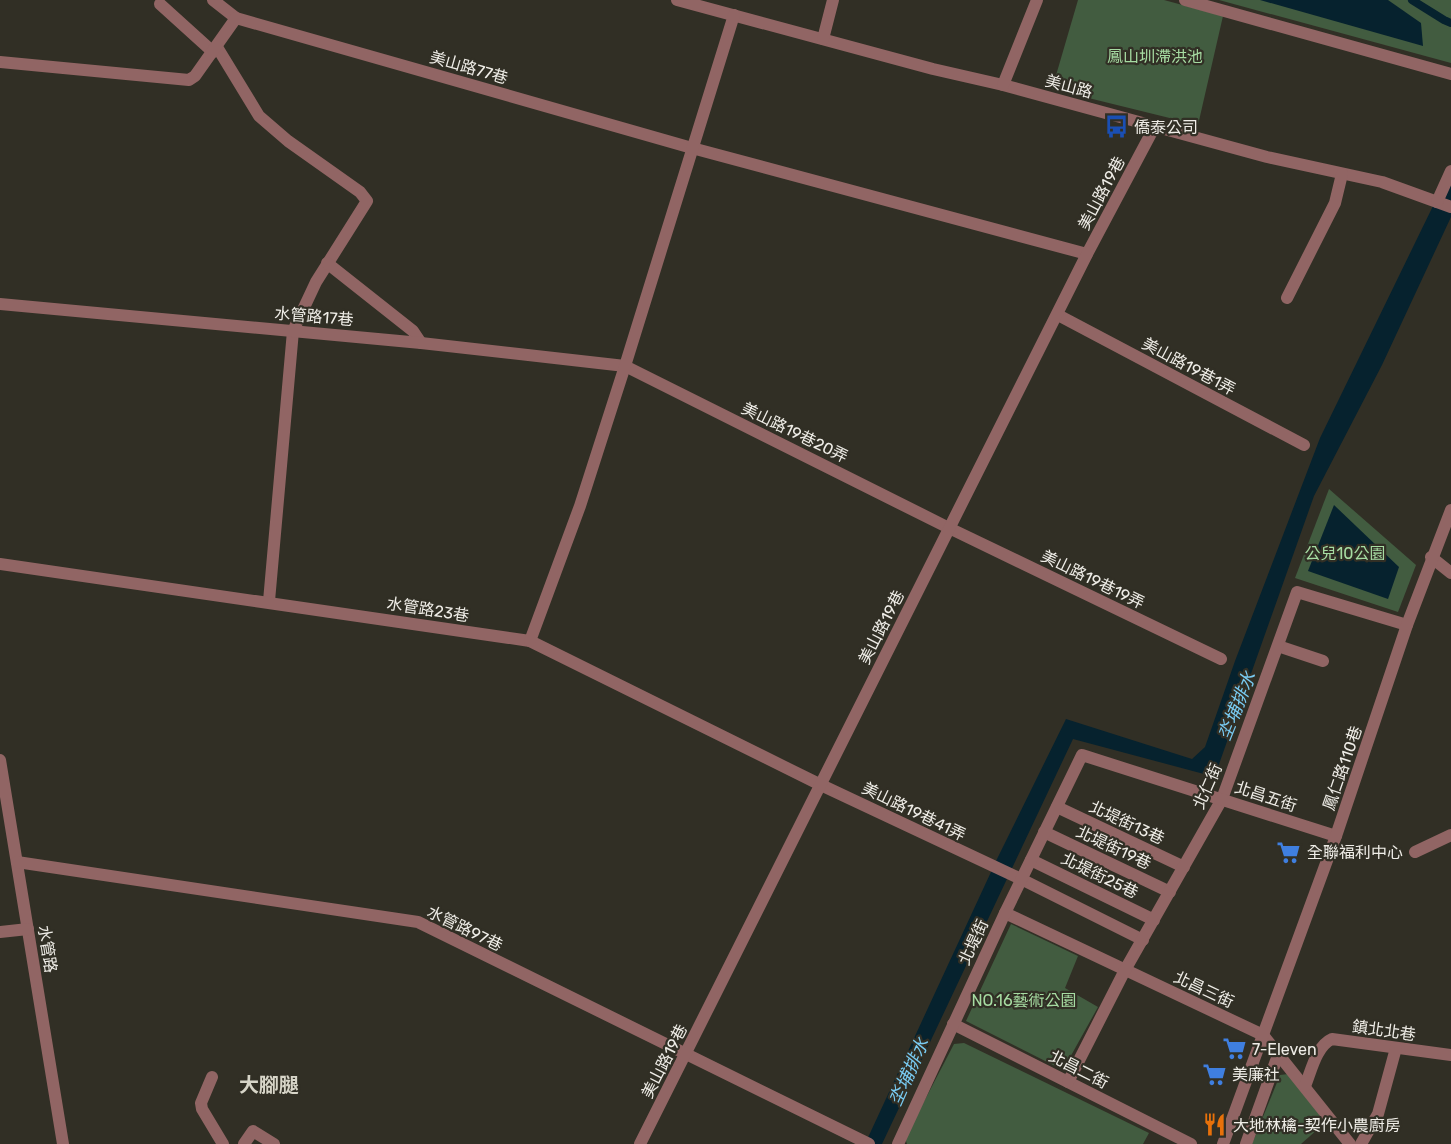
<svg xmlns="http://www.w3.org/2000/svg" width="1451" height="1144" font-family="Rubik,'Noto Sans TC',sans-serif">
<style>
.green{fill:#425c40}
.water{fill:#06222e}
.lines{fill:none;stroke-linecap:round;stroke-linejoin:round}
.canal{stroke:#06222e;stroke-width:8}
.minor{stroke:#916564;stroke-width:12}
.labels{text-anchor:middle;stroke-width:4.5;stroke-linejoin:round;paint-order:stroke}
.park-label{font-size:16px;fill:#a6dca2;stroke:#312f25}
.street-label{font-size:16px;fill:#efede7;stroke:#312f25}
.poi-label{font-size:16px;fill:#efede7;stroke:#312f25;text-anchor:start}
.water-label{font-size:18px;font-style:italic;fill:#79cbf2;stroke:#312f25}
.quarter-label{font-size:20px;font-weight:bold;fill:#d7d5c8;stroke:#312f25}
</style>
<rect width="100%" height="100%" fill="#312f25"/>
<g class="green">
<path d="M1078,0H1164L1223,16L1198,125L1052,89Z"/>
<path d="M1219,0H1451V63Z"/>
<path d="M1329,489L1416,565L1398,612L1295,578Z"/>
<path d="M1011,924L1078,956L1065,988L1098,1007L1063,1070L966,1021Z"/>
<path d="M964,1043L1149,1133L1143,1144H907L905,1138L954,1044Z"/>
<path d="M1288,1074L1327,1121L1301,1144H1252L1280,1075Z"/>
</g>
<g class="water">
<path d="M1260,0H1388L1421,23L1423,46Z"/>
<path d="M1451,169V217L1382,365L1314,496L1218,767L1211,773L1204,774L1073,739L882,1144H865L997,859L1066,719L1192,759L1205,747L1235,661L1320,438Z"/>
<path d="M1334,505L1399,567L1388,599L1308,571Z"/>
</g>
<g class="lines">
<path class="canal" d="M1412,0L1444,20L1451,23"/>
<g class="minor">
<path d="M213,0L236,18"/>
<path d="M677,0L933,69L1003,85L1267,157L1382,182L1451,207"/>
<path d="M1185,0L1451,74"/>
<path d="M160,4L213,52"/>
<path d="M823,39L833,0"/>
<path d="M217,47L259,116L288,141L360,192L367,201L316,282L293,331L269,601"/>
<path d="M0,62L189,80L195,76L236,18L692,148L1087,254"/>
<path d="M1003,85L1037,0"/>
<path d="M1437,202L1451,171"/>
<path d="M327,263L413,331L421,343"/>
<path d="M1287,298L1335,203L1342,174"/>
<path d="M0,304L421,343L625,366L949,528L1221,659"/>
<path d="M1058,315L1304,445"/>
<path d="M1431,557L1451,573"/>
<path d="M0,564L530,641L821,785L1021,879L1143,940"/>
<path d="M530,641L580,506L625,366L734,15"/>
<path d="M1278,646L1323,661"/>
<path d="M0,760L63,1144"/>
<path d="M1057,807L1184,867"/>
<path d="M1044,832L1170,892"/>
<path d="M1415,852L1451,835"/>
<path d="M1031,860L1154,920"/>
<path d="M17,862L418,922L869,1144"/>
<path d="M1005,913L1263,1035L1350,1144"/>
<path d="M0,932L28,929"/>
<path d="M953,1024L1191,1144"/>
<path d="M212,1077L201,1103L202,1109L223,1144"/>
<path d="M1068,1082L1125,970L1222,799L1297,592L1407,625"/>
<path d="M1305,1086C1311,1072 1316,1046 1332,1039L1451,1055"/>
<path d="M244,1144L253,1131L274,1144"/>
<path d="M640,1144L1087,254L1155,126"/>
<path d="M898,1144L1005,913L1082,755L1336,836"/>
<path d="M1223,1144L1336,836L1407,625L1451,510"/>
<path d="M1246,1144L1278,1055"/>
<path d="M1361,1144L1378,1114L1396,1048"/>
</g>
</g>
<defs>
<symbol id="bus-bare" viewBox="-9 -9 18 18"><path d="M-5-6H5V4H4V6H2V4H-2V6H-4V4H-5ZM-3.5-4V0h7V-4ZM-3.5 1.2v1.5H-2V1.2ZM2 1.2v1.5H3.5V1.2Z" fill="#1a4fb4" stroke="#312f25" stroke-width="2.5" paint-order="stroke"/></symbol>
<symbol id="supermarket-bare" viewBox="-9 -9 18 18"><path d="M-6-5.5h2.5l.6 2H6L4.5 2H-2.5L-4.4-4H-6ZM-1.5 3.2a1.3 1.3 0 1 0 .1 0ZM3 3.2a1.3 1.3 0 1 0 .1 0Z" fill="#3f7fe0" stroke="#312f25" stroke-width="2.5" paint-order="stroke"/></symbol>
<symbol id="restaurant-bare" viewBox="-9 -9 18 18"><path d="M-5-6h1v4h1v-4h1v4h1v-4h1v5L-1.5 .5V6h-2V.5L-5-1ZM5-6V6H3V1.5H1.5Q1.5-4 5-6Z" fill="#e8710a" stroke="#312f25" stroke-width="2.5" paint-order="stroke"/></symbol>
</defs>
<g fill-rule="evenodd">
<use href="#bus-bare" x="1100" y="110" width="33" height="33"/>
<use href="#supermarket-bare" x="1272" y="836" width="33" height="33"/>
<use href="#supermarket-bare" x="1218" y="1032" width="33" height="33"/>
<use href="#supermarket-bare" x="1198" y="1058" width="33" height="33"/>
<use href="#restaurant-bare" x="1198" y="1108" width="33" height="33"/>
</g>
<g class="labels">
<g class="park-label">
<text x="1155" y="62">鳳山圳滯洪池</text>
<text x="1345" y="559">公兒10公園</text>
<text x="1024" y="1006">NO.16藝術公園</text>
</g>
<g class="street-label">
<text transform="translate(469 67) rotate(16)" y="6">美山路77巷</text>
<text transform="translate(1069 86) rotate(15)" y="6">美山路</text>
<text transform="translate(1101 193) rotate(-62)" y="6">美山路19巷</text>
<text transform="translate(314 316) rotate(5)" y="6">水管路17巷</text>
<text transform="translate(1189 366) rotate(28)" y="6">美山路19巷1弄</text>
<text transform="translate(795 432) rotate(26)" y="6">美山路19巷20弄</text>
<text transform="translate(1093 579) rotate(26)" y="6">美山路19巷19弄</text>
<text transform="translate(428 609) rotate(9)" y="6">水管路23巷</text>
<text transform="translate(881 627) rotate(-63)" y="6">美山路19巷</text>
<text transform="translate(1342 768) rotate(-71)" y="6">鳳仁路110巷</text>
<text transform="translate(1207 786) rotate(-66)" y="6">北仁街</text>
<text transform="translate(1266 796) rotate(18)" y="6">北昌五街</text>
<text transform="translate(914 811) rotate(26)" y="6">美山路19巷41弄</text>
<text transform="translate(1127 822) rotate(25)" y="6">北堤街13巷</text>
<text transform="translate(1114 847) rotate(25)" y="6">北堤街19巷</text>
<text transform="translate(1100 875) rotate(26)" y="6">北堤街25巷</text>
<text transform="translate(465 928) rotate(26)" y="6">水管路97巷</text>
<text transform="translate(973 942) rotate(-65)" y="6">北堤街</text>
<text transform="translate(48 949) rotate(81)" y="6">水管路</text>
<text transform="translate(1204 989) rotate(25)" y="6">北昌三街</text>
<text transform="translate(1384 1030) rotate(8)" y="6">鎮北北巷</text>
<text transform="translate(664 1061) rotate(-63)" y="6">美山路19巷</text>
<text transform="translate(1079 1069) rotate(27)" y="6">北昌二街</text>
</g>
<g class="poi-label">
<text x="1134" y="133">僑泰公司</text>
<text x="1307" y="858">全聯福利中心</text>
<text x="1252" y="1055">7-Eleven</text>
<text x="1232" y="1080">美廉社</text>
<text x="1233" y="1131">大地林檎-契作小農廚房</text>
</g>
<g class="water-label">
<text transform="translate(1237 706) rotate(-68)" y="6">坔埔排水</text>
<text transform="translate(909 1072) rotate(-66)" y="6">坔埔排水</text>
</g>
<g class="quarter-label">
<text x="269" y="1092">大腳腿</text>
</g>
</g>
</svg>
